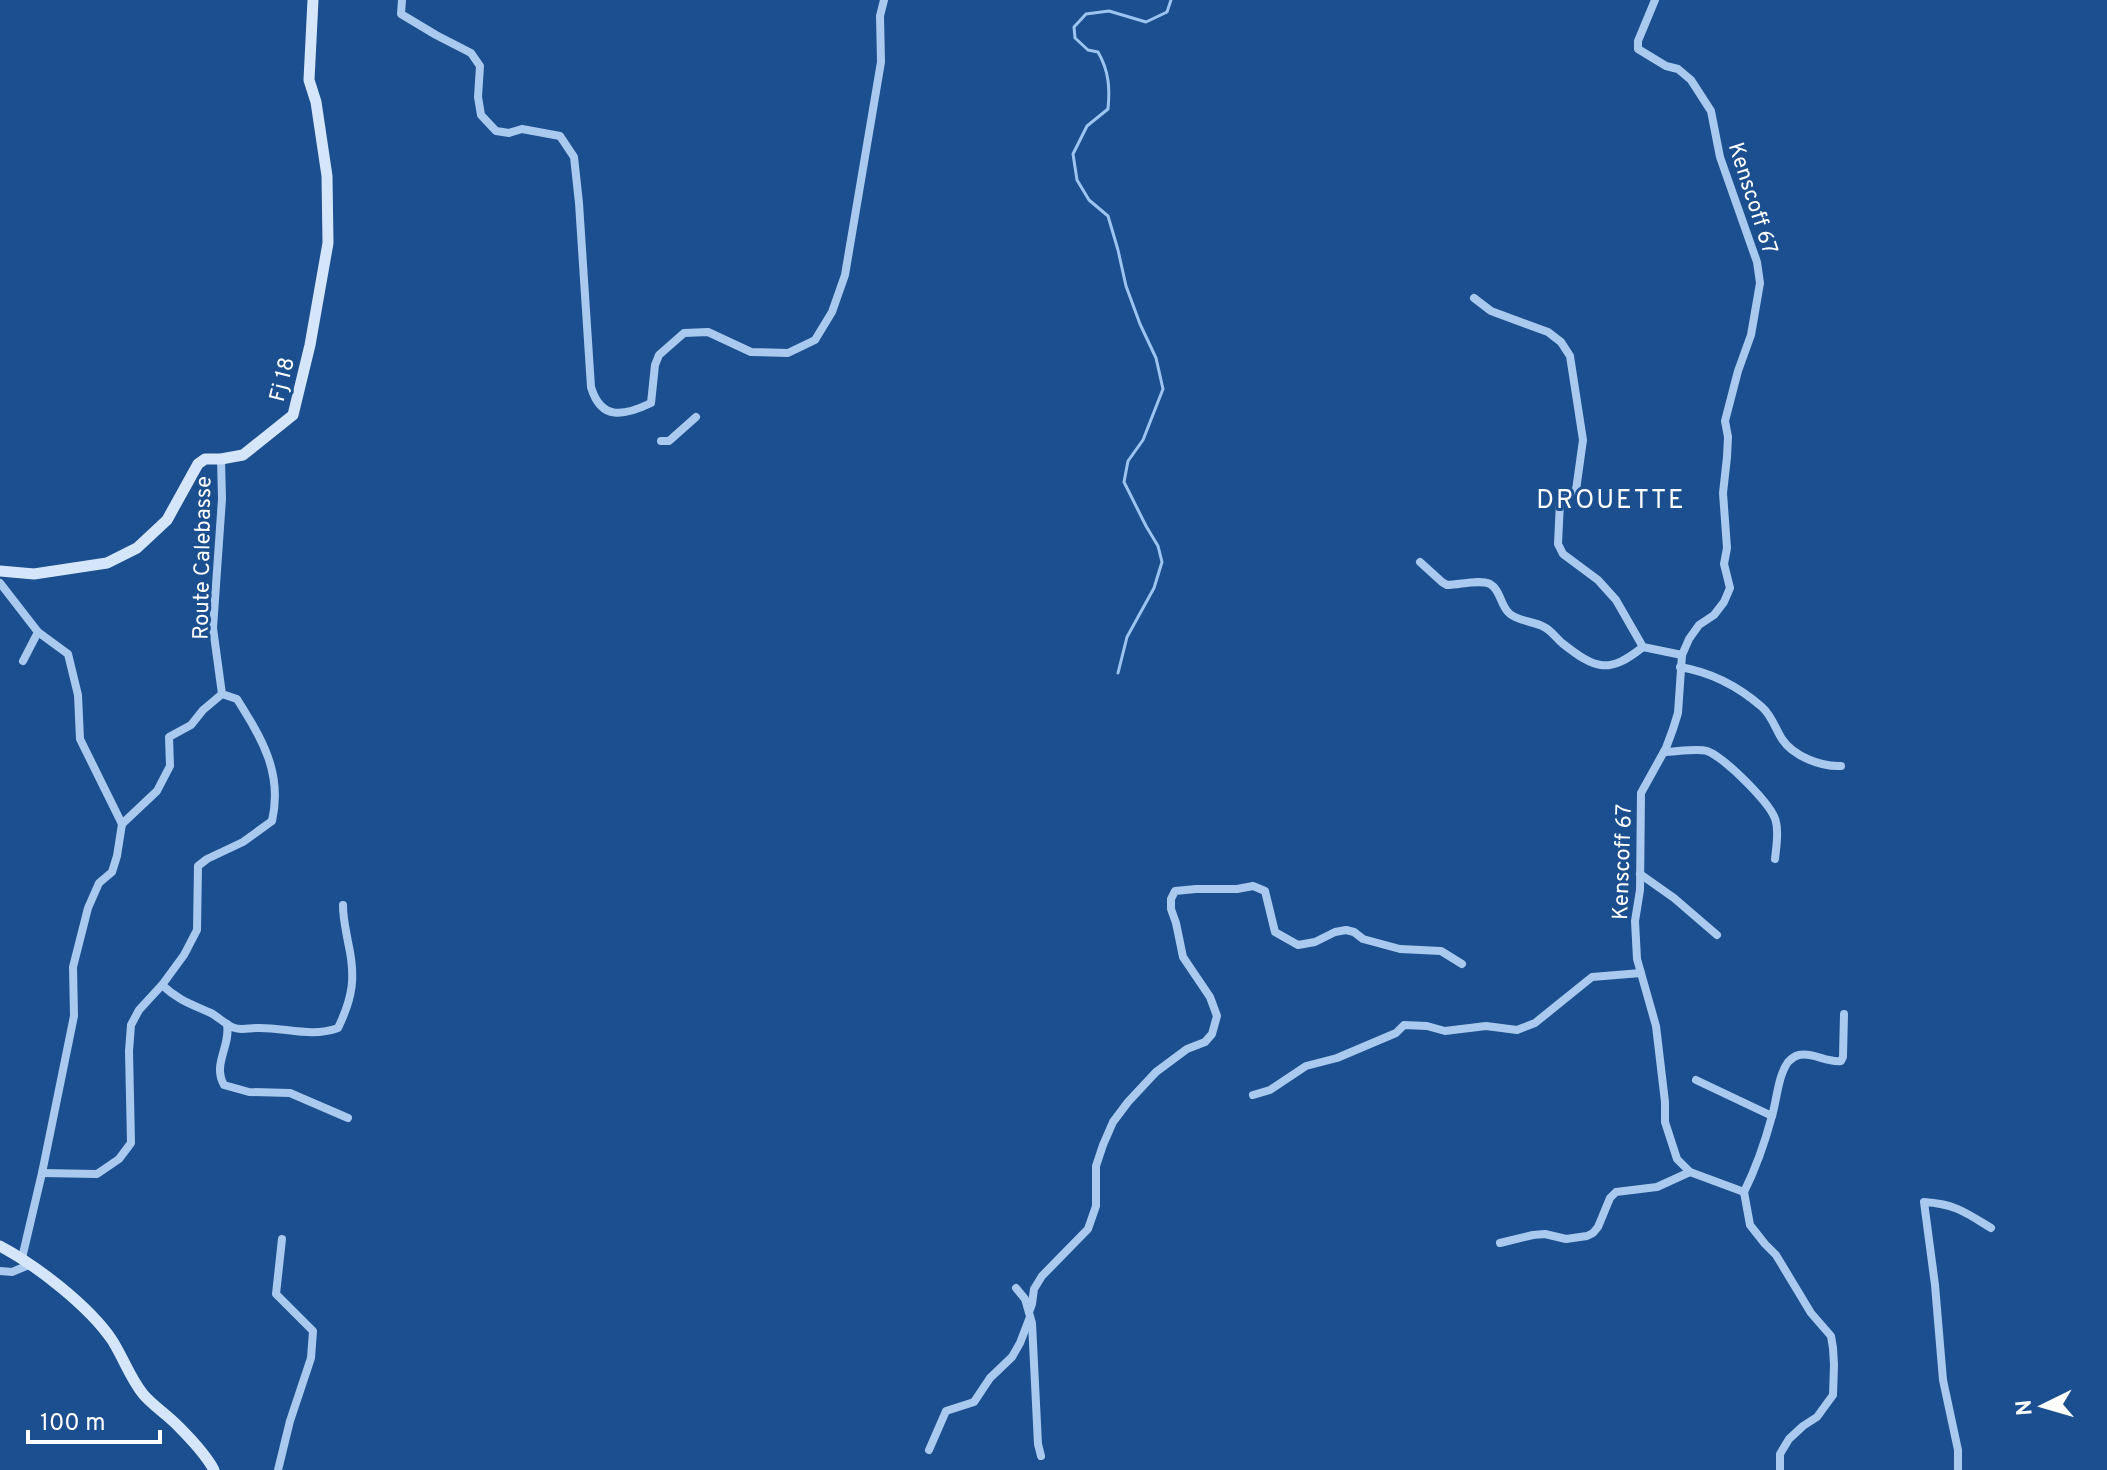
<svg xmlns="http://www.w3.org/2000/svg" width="2107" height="1470" font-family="Overpass,sans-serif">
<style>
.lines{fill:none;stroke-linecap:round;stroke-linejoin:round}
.stream{stroke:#9cc4f0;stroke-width:3}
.street{stroke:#a9c9ee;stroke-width:8}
.secondary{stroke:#d6e6fa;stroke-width:11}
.labels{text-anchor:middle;stroke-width:6;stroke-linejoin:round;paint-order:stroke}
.street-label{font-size:22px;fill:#fff;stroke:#1b4f8f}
.quarter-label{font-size:26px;letter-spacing:2px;fill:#fff;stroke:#1b4f8f}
</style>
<rect width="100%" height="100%" fill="#1b4f8f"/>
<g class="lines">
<path class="stream" d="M1118,673L1127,637L1154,588L1162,562L1158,546L1146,526L1124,482L1128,461L1143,440L1163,389L1156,358L1140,324L1126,286L1118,250L1108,216L1089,200L1077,180L1073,154L1087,126L1108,109C1110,88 1109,71 1098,52L1088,50L1075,38L1074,27L1086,14L1109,11L1146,22L1167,12L1171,0"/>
<g class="street">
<path d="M402,0L401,14L436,35L471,53L480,66L478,97L481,115L496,131L509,133L522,129L560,136L574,157L579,203L591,387C601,421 624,416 651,403L655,365L659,355L684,333L708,332L751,352L788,353L815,340L832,312L845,275L881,62L880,16L884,0"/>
<path d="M1655,0L1638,41V49L1666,66L1678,69L1691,80L1711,111L1720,157L1757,262L1760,283L1751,335L1738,371L1725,421L1728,437L1727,457L1723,493L1727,548L1724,564L1730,588L1724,602L1714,615L1699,625L1689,639L1682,655L1678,713L1673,729L1666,748L1641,793L1640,890L1635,921L1637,959L1656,1026L1665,1102V1122L1677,1159L1690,1172L1744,1192L1750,1225L1765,1244L1776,1255L1811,1313L1831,1336L1833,1348L1834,1365L1833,1395L1817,1417L1803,1426L1789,1439L1780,1454V1470"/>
<path d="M1474,298L1491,311L1548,332L1561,342L1570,356L1583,440L1576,490L1564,497L1560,502L1558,544L1563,554L1598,580L1616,600L1643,647L1682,655"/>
<path d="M661,441H669L696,417"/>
<path d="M1420,562L1442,582L1447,585C1460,585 1479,579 1490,584C1501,590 1500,606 1510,614C1520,622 1534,621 1544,627C1551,630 1556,638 1562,643C1596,670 1609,674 1643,647"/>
<path d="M0,583L38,632L23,661"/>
<path d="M38,632L68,654L78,695L80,739L122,824"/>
<path d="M1680,667C1710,672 1739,687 1762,707C1772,716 1775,728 1782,739C1793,756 1821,767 1841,766"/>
<path d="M1664,752C1675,752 1697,748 1707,751C1724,757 1773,805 1776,822C1779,833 1776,848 1775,859"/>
<path d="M122,824L157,791L170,766L169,737L191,725L203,710L222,694"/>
<path d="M1640,874L1674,898L1717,935"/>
<path d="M162,985C178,1000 191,1004 211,1013C218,1017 224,1023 232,1027C240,1031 248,1028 257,1028C284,1027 311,1038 338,1028C353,997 356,977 348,942C346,930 343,919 343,905"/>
<path d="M227,1024C231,1046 212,1064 224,1085L249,1092L290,1093L348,1118"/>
<path d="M1696,1080L1772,1116"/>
<path d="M1253,1095L1270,1090L1306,1066L1337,1058L1396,1033L1404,1025L1427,1026L1445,1031L1486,1026L1517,1030L1535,1023L1592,977L1641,973"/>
<path d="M42,1173L97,1174L119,1159L131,1143L129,1051L131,1025L139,1010L162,985L184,955L197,930L198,866L207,859L243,842L272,821C283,773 262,739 237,699L222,694L213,628L222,499L221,459"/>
<path d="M1744,1192C1756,1168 1765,1142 1772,1116C1777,1099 1778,1076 1788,1062C1791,1059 1795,1056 1799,1055C1813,1052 1827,1063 1841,1061L1843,1057L1844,1014"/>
<path d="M1500,1243L1533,1235L1545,1234L1566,1239L1587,1236L1593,1233L1598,1227L1610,1198L1616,1192L1657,1187L1690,1172"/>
<path d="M22,1258L42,1173L74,1016L73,967L88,908L99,883L112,872L117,856L122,824"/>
<path d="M0,1271L12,1272L29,1265"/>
<path d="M1016,1288L1025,1299L1032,1323L1038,1444L1041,1456"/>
<path d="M1029,1312L1032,1304L1034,1289L1042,1276L1088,1229L1096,1206V1166L1103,1145L1113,1122L1128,1102L1156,1072L1187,1049L1205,1042L1212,1034L1217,1016L1210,997L1183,957L1176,923L1171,909V899L1175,891L1196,889H1237L1253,886L1265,891L1275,932L1298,945L1315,942L1335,932L1346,930L1354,932L1363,939L1400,949L1441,951L1462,964"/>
<path d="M929,1450L946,1411L974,1402L990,1378L1012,1357L1020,1343L1030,1317"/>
<path d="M278,1470L290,1421L311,1358L313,1331L276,1294L282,1239"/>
<path d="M1958,1470V1450L1943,1380L1935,1285L1924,1202C1955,1204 1965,1212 1991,1228"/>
</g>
<g class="secondary">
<path d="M0,571L34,574L107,563L137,548L167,520L198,464L205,459H221L243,455L293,415L310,345L328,243L327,176L316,102L309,80L313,0"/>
<path d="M0,1246C36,1265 89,1306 112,1340C123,1357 130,1378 143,1394C153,1406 168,1415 179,1427C191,1439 206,1455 214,1470"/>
</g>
</g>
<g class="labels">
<g class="street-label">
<text transform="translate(1754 198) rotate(72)" y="8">Kenscoff 67</text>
<text transform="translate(281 379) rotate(-76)" y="8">Fj 18</text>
<text transform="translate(201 558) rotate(-89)" y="8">Route Calebasse</text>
<text transform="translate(1621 862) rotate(-88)" y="8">Kenscoff 67</text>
</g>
<g class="quarter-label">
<text x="1611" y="508">DROUETTE</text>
</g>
</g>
<g transform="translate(2043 1406) rotate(265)" stroke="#1b4f8f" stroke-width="6" paint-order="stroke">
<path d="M0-6L14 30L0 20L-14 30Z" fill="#ffffff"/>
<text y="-12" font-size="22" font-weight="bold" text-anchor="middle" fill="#ffffff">N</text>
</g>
<path d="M28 1430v12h132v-12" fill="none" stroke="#ffffff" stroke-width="4"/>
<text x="40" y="1430" font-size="24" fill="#ffffff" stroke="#1b4f8f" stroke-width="6" paint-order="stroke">100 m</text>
</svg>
